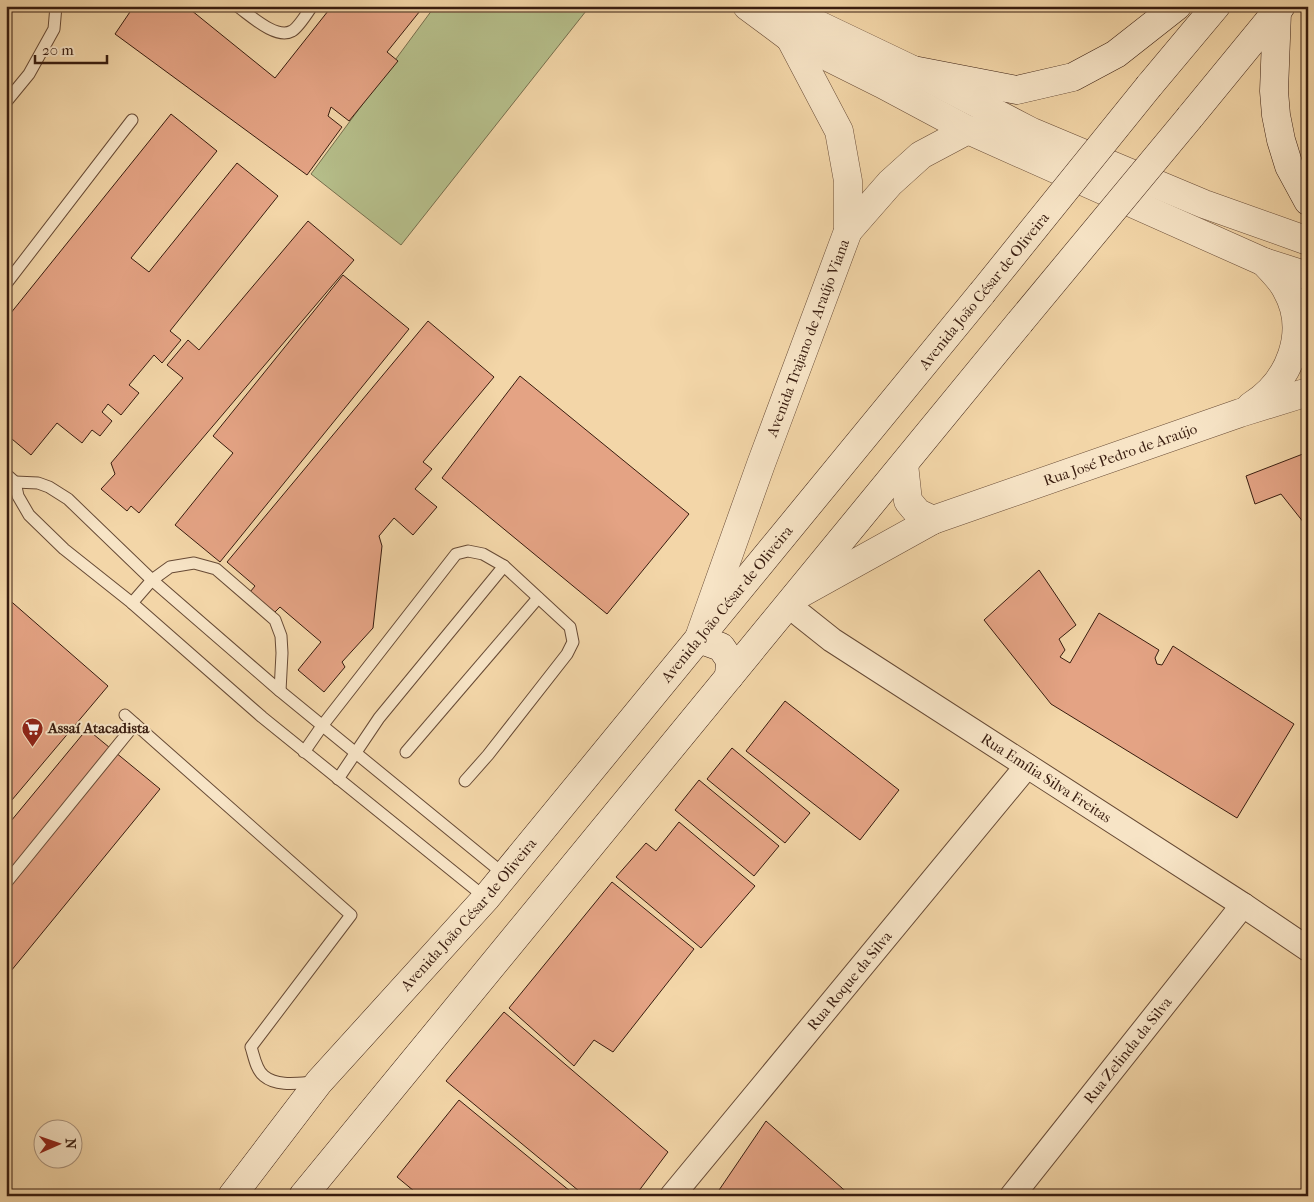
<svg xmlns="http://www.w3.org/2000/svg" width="1314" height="1202" font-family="'IM FELL French Canon',serif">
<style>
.green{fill:#b6bf8b;stroke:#776e4d}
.building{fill:#e4a384;stroke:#381c0f}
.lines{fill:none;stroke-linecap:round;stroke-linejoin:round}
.service-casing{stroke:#674a35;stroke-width:13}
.minor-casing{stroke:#674a35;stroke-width:26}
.tertiary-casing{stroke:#674a35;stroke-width:29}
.secondary-casing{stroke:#381c0f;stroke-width:29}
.service{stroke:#f7e4c6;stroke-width:11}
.minor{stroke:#f7e4c6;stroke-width:24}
.tertiary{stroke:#f7e4c6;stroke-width:28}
.secondary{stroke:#f7e4c6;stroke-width:28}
.secondary-bridge-casing{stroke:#381c0f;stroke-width:29;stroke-linecap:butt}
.secondary-bridge{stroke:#f7e4c6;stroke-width:28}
.labels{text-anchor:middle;stroke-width:4;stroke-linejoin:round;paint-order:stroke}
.street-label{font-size:15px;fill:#381c0f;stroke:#f7e4c6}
.poi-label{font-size:15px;font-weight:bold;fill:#381c0f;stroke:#f7e4c6;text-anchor:start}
</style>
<rect width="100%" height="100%" fill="#f3d6a8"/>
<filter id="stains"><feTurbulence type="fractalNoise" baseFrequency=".004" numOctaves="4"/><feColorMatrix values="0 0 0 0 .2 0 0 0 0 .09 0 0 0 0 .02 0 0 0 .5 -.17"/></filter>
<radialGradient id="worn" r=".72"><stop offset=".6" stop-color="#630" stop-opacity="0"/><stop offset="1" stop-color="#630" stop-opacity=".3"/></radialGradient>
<path class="green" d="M435,6H590L401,245L311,174Z"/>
<g class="building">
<path d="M134,6H156L162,10L168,6H186L275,78L332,6H424L387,52L398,61L349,121L331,107L328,116L342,127L307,175L115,34Z"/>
<path d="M171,114L217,151L131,258L149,272L237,163L278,196L170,331L181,340L162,363L154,355L129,385L139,393L121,415L108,404L102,412L112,421L100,436L92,430L82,443L57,423L31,455L6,434V319Z"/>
<path d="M308,221L354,260L139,513L131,506L127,511L101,489L115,474L111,463L183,378L167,365L188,340L199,350Z"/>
<path d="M343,275L409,329L220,562L175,525L233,453L213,436Z"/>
<path d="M428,321L494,377L423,462L432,469L415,489L437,507L413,535L394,518L379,536L382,546L373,628L342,662L345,667L324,692L298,670L321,642L280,607L274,613L250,592L255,586L227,562Z"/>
<path d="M520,376L689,514L607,614L442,478Z"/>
<path d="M1308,452V528L1281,494L1255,504L1246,476Z"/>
<path d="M1039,570L1076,625L1059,639L1065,650L1060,657L1070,663L1099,613L1159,650L1155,658L1157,664L1162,665L1173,646L1294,724L1237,818L1051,704L984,620Z"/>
<path d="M6,597L108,686L6,807Z"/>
<path d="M785,701L899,790L860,840L746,751Z"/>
<path d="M87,729L160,789L6,977V827Z"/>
<path d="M732,748L810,813L785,843L707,779Z"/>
<path d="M699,780L779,846L754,876L675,810Z"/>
<path d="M679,822L755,886L701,948L616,877L646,843L656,851Z"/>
<path d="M612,882L694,949L613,1052L594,1040L574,1066L509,1008Z"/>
<path d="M504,1012L668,1152L635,1196H585L446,1081Z"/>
<path d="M459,1100L576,1196H420L397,1177Z"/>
<path d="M766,1121L851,1196H715Z"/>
</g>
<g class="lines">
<defs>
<g id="service">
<path d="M237,6C250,15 276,40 292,31C298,28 308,12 312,6"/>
<path d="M6,102L29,74L54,29L56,6"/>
<path d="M6,284L132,120"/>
<path d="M6,474L15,482L18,496L29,515L64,549L132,603L262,717L486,898"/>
<path d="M15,482L38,483L49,487L68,499L152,580L280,691L505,875"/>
<path d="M132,603L152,580L170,567L194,563L216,569L275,620L281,636L282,653L280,691"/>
<path d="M125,715L351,915L251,1047C254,1056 256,1070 264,1076C277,1087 299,1083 315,1082"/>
<path d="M304,752L322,726L456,554L468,551L483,554L504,566L570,627L573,642L567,654L488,755L465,781"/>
<path d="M406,752L538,598"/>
<path d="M338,779L379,718L504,566"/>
<path d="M6,883L135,724"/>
</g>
<g id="minor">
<path id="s1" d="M788,605L832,640L1243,905L1308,949"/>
<path id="s2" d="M672,1196L1027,766"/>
<path id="s3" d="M1012,1196L1243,905"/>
</g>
<g id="tertiary">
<path d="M747,6L790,38L882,84L968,130L1264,262L1308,276"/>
<path d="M784,6L802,17L913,70L1032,132L1204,204L1308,241"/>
<path d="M848,231L890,183L921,155L968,130L981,133"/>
<path d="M1251,406C1290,382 1310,331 1286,289C1281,279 1271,270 1264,262"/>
<path d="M904,464L908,501L918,513L933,520"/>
<path id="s4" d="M796,596L933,520L1240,413L1308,392"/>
<path id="s5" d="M700,635L761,464L848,231V181L839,131L790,38"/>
</g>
<g id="secondary">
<path d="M1277,12L1274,91L1276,115L1281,140L1289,166L1308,201"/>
<path d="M913,70L1017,90L1073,77L1116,54L1177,6"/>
<path d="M1149,86L1216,6"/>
<path d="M1190,117L1281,6"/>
<path d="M699,639L721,647L730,660L729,677"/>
<path id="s6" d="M232,1196L319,1082L486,898L982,293"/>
<path d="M303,1196L1020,322"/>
</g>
</defs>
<use href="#service" class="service-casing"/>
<use href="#minor" class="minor-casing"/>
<use href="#tertiary" class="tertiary-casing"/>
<use href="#secondary" class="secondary-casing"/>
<use href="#service" class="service"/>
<use href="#minor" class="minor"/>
<use href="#tertiary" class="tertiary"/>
<use href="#secondary" class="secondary"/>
<defs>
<g id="secondary-bridge">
<path d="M982,293L1149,86"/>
<path d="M1020,322L1190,117"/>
</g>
</defs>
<use href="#secondary-bridge" class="secondary-bridge-casing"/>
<use href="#secondary-bridge" class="secondary-bridge"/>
</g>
<defs>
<symbol id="supermarket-pin" viewBox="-11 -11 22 30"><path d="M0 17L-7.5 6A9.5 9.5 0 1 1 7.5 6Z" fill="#8f2418" stroke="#f7e4c6"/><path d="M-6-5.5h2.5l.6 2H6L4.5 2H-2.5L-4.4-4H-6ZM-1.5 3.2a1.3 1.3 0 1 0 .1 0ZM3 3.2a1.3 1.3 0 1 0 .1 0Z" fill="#fff"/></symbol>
</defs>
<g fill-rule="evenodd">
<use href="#supermarket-pin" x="20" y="716" width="25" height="34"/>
</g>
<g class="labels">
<g class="street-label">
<text transform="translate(984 291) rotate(-51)" y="5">Avenida João César de Oliveira</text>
<text dy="5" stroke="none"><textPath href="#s5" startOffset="316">Avenida Trajano de Araújo Viana</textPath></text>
<text dy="5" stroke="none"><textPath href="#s4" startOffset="355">Rua José Pedro de Araújo</textPath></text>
<text dy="5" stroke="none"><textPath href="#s6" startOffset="772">Avenida João César de Oliveira</textPath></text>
<text dy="5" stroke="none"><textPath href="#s1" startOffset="311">Rua Emília Silva Freitas</textPath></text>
<text dy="5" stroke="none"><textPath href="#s6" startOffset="368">Avenida João César de Oliveira</textPath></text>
<text dy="5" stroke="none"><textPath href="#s2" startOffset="279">Rua Roque da Silva</textPath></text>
<text dy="5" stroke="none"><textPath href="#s3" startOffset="186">Rua Zelinda da Silva</textPath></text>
</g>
<g class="poi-label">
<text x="48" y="733">Assaí Atacadista</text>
</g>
</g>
<rect width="1314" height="1202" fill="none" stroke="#f3d6a8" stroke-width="25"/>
<rect x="8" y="8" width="1299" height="1187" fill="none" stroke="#381c0f" stroke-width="2.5"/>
<rect x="12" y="12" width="1289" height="1177" fill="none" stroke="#381c0f"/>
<g transform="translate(58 1144) rotate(88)"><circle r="24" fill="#f7e4c6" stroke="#ab947d"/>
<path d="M0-4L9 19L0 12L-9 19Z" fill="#8f2418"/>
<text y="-8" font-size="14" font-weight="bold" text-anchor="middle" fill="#381c0f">N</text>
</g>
<path d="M35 55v8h72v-8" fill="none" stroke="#381c0f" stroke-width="2.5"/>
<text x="42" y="55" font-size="15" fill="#381c0f" stroke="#f7e4c6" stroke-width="4" paint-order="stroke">20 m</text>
<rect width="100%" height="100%" filter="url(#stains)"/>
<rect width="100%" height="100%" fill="url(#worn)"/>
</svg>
